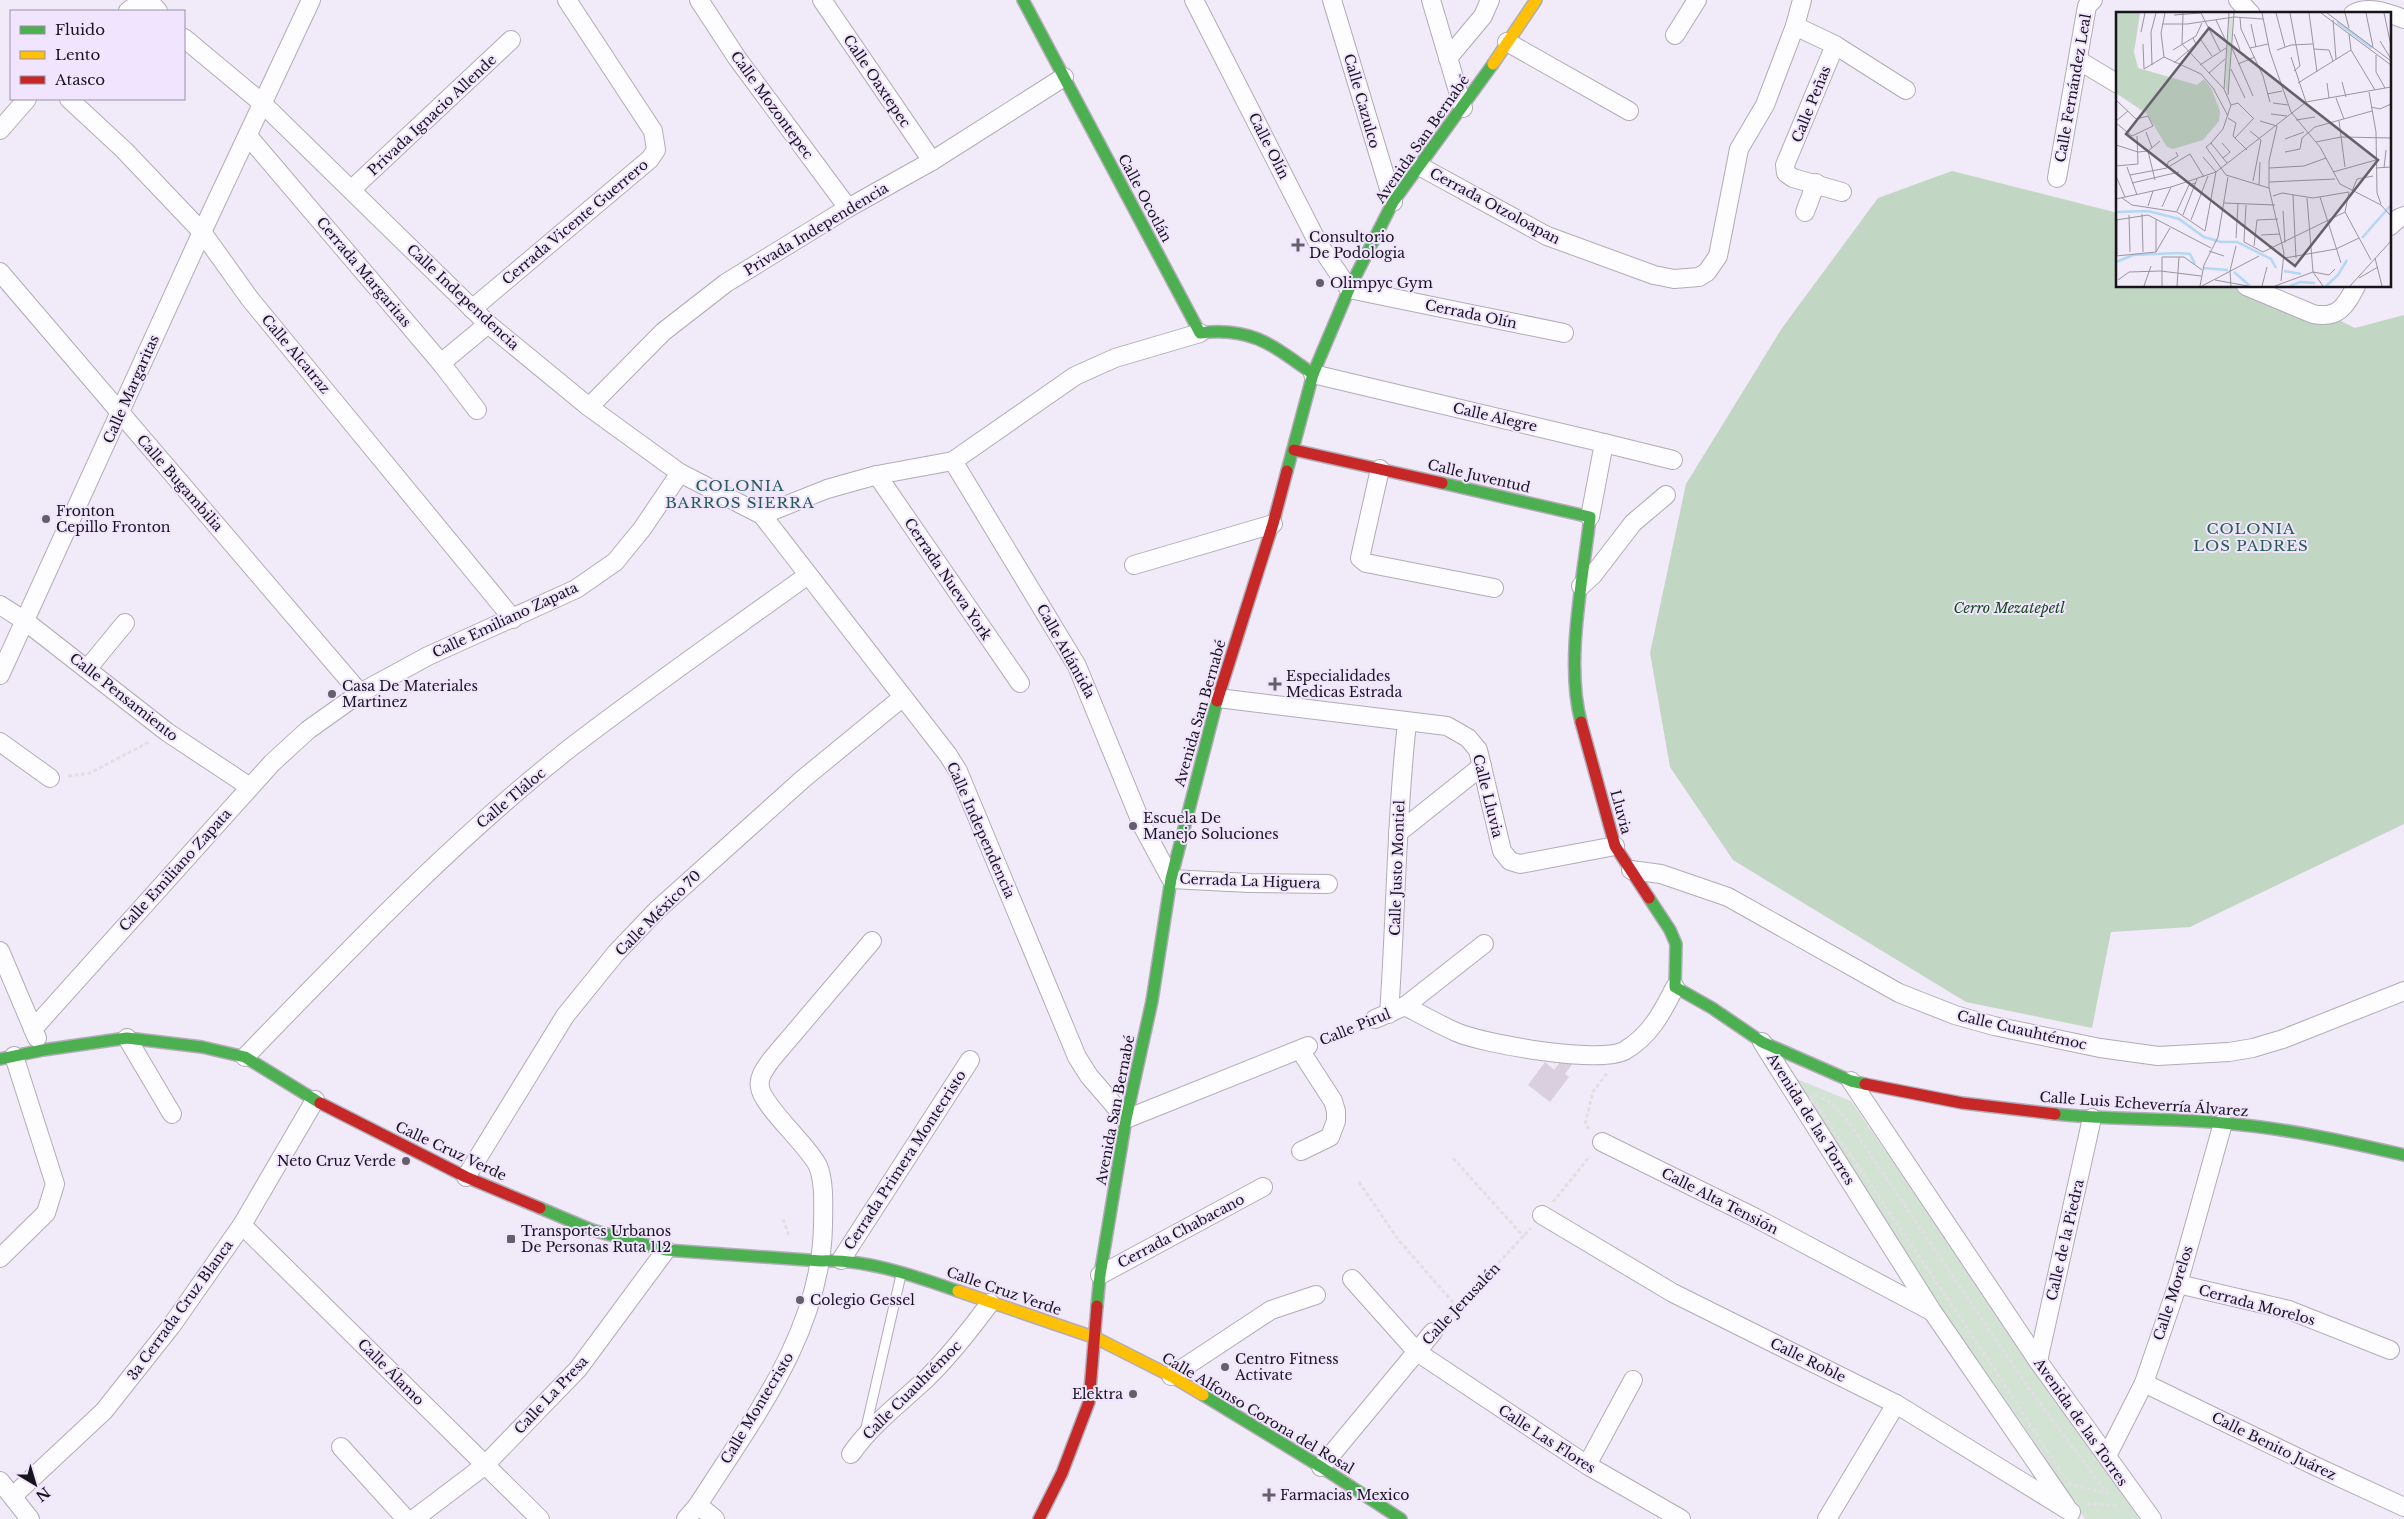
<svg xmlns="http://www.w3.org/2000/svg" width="2404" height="1519" font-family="'Libre Baskerville',serif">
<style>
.green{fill:#d2e3d4}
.forest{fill:#c2d6c4}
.building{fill:#d9cfde}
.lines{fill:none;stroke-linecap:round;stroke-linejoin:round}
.lane-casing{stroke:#b1acb7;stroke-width:11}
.street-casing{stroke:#b1acb7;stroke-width:20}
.fast-casing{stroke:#b1acb7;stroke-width:14}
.slow-casing{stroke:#b1acb7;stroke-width:14}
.jam-casing{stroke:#b1acb7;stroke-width:14}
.path{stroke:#e1dfe3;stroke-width:3;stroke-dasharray:4 2.5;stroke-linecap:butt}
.lane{stroke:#fdfcfe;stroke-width:9}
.street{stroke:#fdfcfe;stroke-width:18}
.fast{stroke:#4caf50;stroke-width:11}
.slow{stroke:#ffc107;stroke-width:11}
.jam{stroke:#c62828;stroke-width:11}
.poi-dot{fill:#645f69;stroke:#f0e4fe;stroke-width:2}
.labels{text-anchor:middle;stroke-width:4;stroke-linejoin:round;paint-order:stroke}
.street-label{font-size:14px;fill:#18141c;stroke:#f0e4fe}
.poi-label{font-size:14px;fill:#18141c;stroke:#f0e4fe;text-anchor:start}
.park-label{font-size:14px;font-style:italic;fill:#0f4b13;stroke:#f0e4fe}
.neighbourhood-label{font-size:15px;letter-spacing:1px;fill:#255c53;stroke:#f0e4fe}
.inset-river{fill:none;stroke:#b3d7f4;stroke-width:2.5}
.inset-road{fill:none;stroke:#9a94a0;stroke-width:1}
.view{fill:#645f69;fill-opacity:0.15;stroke:#645f69;stroke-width:2.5}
.inset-edge{fill:none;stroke:#18141c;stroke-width:2.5}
</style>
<rect width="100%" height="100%" fill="#f1eaf8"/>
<path class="green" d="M1777,1071L1851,1101L2139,1519H2085L2041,1451Z"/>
<path class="forest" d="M1952,171L2118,213V286H2271L2355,328L2404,315V824L2190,927L2111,932L2092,1028L1966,1002L1733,860L1670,767L1650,653L1686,484L1782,328L1878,198Z"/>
<path class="building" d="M1565,1056L1576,1059L1565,1074L1569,1077L1550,1102L1528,1085L1545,1062L1554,1070Z"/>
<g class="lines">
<defs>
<path id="lane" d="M865,1432L901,1275"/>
<g id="street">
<path d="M148,0L158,11"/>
<path d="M699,0L737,58L848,208"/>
<path d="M822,0L932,161"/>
<path d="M1194,0L1318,243L1349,289L1564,333"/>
<path d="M1332,0L1393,202"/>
<path d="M1431,0L1463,108"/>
<path d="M1802,0L1795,26L1835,45L1785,165L1786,173L1793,178L1842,192"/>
<path d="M2238,0L2251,14"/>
<path d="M128,11L144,0"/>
<path d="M2353,14C2368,5 2388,13 2404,19"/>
<path d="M1675,35L1697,0"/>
<path d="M184,38L262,103L488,324L589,407L680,473L762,515L827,489L877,475L953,461L1075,376L1115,358L1200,333"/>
<path d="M1507,42L1629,111"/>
<path d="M1835,45L1906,90"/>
<path d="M1448,58L1483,16L1490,0"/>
<path d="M2078,60L2118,84"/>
<path d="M69,99L124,150L202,232L250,299L513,619"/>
<path d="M0,130L27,99"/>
<path d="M248,136L441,363L477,410"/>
<path d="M1421,167L1547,236L1654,275L1674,279L1699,277L1707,272L1718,256L1739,149L1765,105L1795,26"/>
<path d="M2057,178L2087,6L2093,0"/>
<path d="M352,189L511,40"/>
<path d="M1805,212L1816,183"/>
<path d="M2390,226L2399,218L2404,216"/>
<path d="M0,272L360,693"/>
<path d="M2246,286L2313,314C2338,319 2345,307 2356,286"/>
<path d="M472,309L650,159L656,150L653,131L567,0"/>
<path d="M441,363L488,324"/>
<path d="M1313,374L1604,443L1590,517"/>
<path d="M589,407L663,332L726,283L848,208L932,161L1064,77"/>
<path d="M1604,443L1673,460"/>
<path d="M953,461L1077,666L1143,827L1171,879L1249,883L1328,884"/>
<path d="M1380,469L1360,558L1366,563L1494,588"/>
<path d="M877,475L1020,683"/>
<path d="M762,515L948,755L958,771L1077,1057L1089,1076L1126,1119L1308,1046"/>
<path d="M1134,565L1273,524"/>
<path d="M1581,586L1593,575L1633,523L1666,495"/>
<path d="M0,605L25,621L167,732L250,787"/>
<path d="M88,668L125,623"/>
<path d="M0,675L202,232L311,0"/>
<path d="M1218,698L1447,726L1468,738L1478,750L1502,851L1510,861L1520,864L1615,846"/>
<path d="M0,742L50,778"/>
<path d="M1398,833L1482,766"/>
<path d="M1631,870L1661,874L1728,897L1899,993L1955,1015L1994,1026L2100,1048L2158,1056L2229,1052L2253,1048L2283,1039L2404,991"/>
<path d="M0,951L37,1038"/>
<path d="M1405,1006L1484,944"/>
<path d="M1389,1014C1396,917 1396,819 1407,723"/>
<path d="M1375,1019L1405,1006C1422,1015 1438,1024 1456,1032C1483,1044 1598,1064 1624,1051C1650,1036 1662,1013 1675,987"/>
<path d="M33,1029L272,763L308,730L360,693L428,656L576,589L615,562L642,529L680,473"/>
<path d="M127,1038L172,1114"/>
<path d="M1762,1042L1932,1311L2066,1506"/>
<path d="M1300,1050L1333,1101L1336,1111V1121L1330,1137L1301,1151"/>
<path d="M245,1057C349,950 452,841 570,748C648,688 729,632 808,575"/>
<path d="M1851,1081L2038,1361L2152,1519"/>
<path d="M1602,1142L1754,1217L1931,1311"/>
<path d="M466,1177L565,1016L616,953L657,910L803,779L903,697"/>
<path d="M1542,1215L1673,1293L1896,1404L2071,1512"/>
<path d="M242,1225L540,1519"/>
<path d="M0,1258L46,1213L55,1184L14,1056"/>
<path d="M841,1260L970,1060"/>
<path d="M1100,1275L1263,1187"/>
<path d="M1352,1279L1417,1352L1587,1465L1681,1519"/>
<path d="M2178,1284L2289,1310L2390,1350"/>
<path d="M2038,1361L2092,1118"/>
<path d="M1171,1376L1271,1310L1316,1295"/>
<path d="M2144,1383L2315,1466L2404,1507"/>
<path d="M341,1447L406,1519"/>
<path d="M851,1454C871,1425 899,1404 925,1380C950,1356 970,1330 990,1303"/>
<path d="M2107,1456L2144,1383L2178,1284L2223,1123"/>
<path d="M1587,1465L1633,1380"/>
<path d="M1321,1467L1433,1332"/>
<path d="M0,1481L30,1519"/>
<path d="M13,1496L104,1411L172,1325L242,1225L315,1100"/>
<path d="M698,1505L715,1519"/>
<path d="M414,1519L484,1466L578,1369L666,1250"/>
<path d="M686,1519L698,1505C752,1420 821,1332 823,1226C823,1209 825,1183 818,1166C808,1145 762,1106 760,1087C758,1077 765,1069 771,1060L872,941"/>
<path d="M1827,1519L1896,1404"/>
</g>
<g id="fast">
<path d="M1023,0L1200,333C1251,326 1274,346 1313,374"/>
<path d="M1287,471L1313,374L1349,289L1393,202L1493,64"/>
<path d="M1442,483L1590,517C1583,579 1565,662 1581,722"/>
<path d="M1649,898L1670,930L1676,944L1675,987L1712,1008L1762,1042L1851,1081L1865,1084"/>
<path d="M0,1059L43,1050L127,1038L202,1047L245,1057L320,1103"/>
<path d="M2055,1114C2111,1120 2167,1118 2223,1123C2285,1128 2344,1141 2404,1155"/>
<path d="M540,1208L592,1230L666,1250L821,1261C868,1259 914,1276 958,1291"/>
<path d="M1097,1306L1100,1275L1126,1119L1152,1001L1171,879L1217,701"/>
<path d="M1203,1395L1321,1467L1401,1519"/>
</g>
<g id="slow">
<path d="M1493,64L1536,0"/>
<path d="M958,1291L1096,1338L1171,1376L1203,1395"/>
</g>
<g id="jam">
<path d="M1294,450L1442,483"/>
<path d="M1217,701L1273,524L1287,471"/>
<path d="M1581,722L1615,846L1649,898"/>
<path d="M1865,1084L1962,1103L2055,1114"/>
<path d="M320,1103L466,1177L540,1208"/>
<path d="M1039,1519L1062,1473L1089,1402L1097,1306"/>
</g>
</defs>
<use href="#lane" class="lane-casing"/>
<use href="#street" class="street-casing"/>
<use href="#fast" class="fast-casing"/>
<use href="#slow" class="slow-casing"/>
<use href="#jam" class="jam-casing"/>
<g class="path">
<path d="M68,776L90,773L149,742"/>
<path d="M1324,1040L1358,1026"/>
<path d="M1815,1095L1829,1101L1845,1117L2028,1387L2107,1493L2069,1484L1968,1329L1816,1104L1809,1099Z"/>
<path d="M1589,1129L1585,1124L1593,1092L1607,1073"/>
<path d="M1453,1158L1524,1237"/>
<path d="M1359,1182L1397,1238L1457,1307"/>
<path d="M1553,1202L1590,1156"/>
<path d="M783,1219L789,1236"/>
<path d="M1445,1320L1531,1228"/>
<path d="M2087,1504L2118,1505"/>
</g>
<use href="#lane" class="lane"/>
<use href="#street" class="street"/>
<use href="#fast" class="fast"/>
<use href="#slow" class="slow"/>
<use href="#jam" class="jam"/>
</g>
<g class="poi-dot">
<path d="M1295.5 237.5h5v5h5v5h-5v5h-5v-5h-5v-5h5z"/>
<circle cx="1320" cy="283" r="5"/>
<circle cx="46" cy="519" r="5"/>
<path d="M1272.5 676.5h5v5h5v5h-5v5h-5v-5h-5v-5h5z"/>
<circle cx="332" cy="694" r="5"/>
<circle cx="1133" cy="826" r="5"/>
<circle cx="406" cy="1161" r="5"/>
<rect x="506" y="1234" width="10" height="10" rx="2.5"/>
<circle cx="800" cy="1300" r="5"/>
<circle cx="1225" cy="1367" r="5"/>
<circle cx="1133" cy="1394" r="5"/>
<path d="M1266.5 1487.5h5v5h5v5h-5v5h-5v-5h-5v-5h5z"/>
</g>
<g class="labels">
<g class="street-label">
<text transform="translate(877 81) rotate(56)" y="5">Calle Oaxtepec</text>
<text transform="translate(2073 88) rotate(-80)" y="5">Calle Fernández Leal</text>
<text transform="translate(1362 101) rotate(74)" y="5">Calle Cazulco</text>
<text transform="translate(1811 104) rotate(-68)" y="5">Calle Peñas</text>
<text transform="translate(772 105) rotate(54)" y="5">Calle Mozontepec</text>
<text transform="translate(432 115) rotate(-43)" y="5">Privada Ignacio Allende</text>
<text transform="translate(1422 139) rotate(-55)" y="5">Avenida San Bernabé</text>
<text transform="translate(1269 146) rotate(63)" y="5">Calle Olín</text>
<text transform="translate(1145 198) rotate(62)" y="5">Calle Ocotlán</text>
<text transform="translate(1495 206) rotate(28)" y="5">Cerrada Otzoloapan</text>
<text transform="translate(575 222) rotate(-40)" y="5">Cerrada Vicente Guerrero</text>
<text transform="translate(816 229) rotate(-31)" y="5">Privada Independencia</text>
<text transform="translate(364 272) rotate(50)" y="5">Cerrada Margaritas</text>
<text transform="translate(463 297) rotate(43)" y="5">Calle Independencia</text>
<text transform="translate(1471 314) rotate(12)" y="5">Cerrada Olín</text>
<text transform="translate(296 354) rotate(50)" y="5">Calle Alcatraz</text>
<text transform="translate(131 389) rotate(-66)" y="5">Calle Margaritas</text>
<text transform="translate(1495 417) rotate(13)" y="5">Calle Alegre</text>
<text transform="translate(1479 476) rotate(13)" y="5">Calle Juventud</text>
<text transform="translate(180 483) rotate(49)" y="5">Calle Bugambilia</text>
<text transform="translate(948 579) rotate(56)" y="5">Cerrada Nueva York</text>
<text transform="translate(505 620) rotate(-25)" y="5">Calle Emiliano Zapata</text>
<text transform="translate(1066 651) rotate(61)" y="5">Calle Atlántida</text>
<text transform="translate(124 697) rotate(38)" y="5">Calle Pensamiento</text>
<text transform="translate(1200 713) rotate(-74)" y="5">Avenida San Bernabé</text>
<text transform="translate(1488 796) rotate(76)" y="5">Calle Lluvia</text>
<text transform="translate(511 798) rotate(-40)" y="5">Calle Tláloc</text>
<text transform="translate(1621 812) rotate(75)" y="5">Lluvia</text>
<text transform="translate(981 830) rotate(66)" y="5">Calle Independencia</text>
<text transform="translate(1397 868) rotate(-88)" y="5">Calle Justo Montiel</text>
<text transform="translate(175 870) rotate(-48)" y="5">Calle Emiliano Zapata</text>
<text transform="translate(1250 881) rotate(2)" y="5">Cerrada La Higuera</text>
<text transform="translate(658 913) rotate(-45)" y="5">Calle México 70</text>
<text transform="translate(1355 1027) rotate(-22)" y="5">Calle Pirul</text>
<text transform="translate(2022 1030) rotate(13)" y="5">Calle Cuauhtémoc</text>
<text transform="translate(2144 1104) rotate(4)" y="5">Calle Luis Echeverría Álvarez</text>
<text transform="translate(1115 1110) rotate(-79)" y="5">Avenida San Bernabé</text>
<text transform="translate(1811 1119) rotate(58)" y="5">Avenida de las Torres</text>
<text transform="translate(451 1151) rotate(25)" y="5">Calle Cruz Verde</text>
<text transform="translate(905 1160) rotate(-57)" y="5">Cerrada Primera Montecristo</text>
<text transform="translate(1720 1201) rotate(27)" y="5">Calle Alta Tensión</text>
<text transform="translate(1181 1231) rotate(-28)" y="5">Cerrada Chabacano</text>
<text transform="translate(2065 1240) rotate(-77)" y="5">Calle de la Piedra</text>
<text transform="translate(1004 1291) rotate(19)" y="5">Calle Cruz Verde</text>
<text transform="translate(2173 1293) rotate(-72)" y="5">Calle Morelos</text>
<text transform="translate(1461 1304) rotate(-47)" y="5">Calle Jerusalén</text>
<text transform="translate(2257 1305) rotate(15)" y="5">Cerrada Morelos</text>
<text transform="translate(180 1310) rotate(-54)" y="5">3a Cerrada Cruz Blanca</text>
<text transform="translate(1808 1360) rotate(26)" y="5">Calle Roble</text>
<text transform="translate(391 1372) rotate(45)" y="5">Calle Álamo</text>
<text transform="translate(912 1390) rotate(-45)" y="5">Calle Cuauhtémoc</text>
<text transform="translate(551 1395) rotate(-47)" y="5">Calle La Presa</text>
<text transform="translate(757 1408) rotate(-59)" y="5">Calle Montecristo</text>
<text transform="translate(1258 1413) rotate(31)" y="5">Calle Alfonso Corona del Rosal</text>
<text transform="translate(2081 1422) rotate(55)" y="5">Avenida de las Torres</text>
<text transform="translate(1547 1439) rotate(33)" y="5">Calle Las Flores</text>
<text transform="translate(2274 1446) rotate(26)" y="5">Calle Benito Juárez</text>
</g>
<g class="poi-label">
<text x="1309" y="242">Consultorio<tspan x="1309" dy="16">De Podologia</tspan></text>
<text x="1330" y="288">Olimpyc Gym</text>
<text x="56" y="516">Fronton<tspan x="56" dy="16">Cepillo Fronton</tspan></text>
<text x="1286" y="681">Especialidades<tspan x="1286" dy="16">Medicas Estrada</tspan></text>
<text x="342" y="691">Casa De Materiales<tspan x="342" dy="16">Martinez</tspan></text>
<text x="1143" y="823">Escuela De<tspan x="1143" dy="16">Manejo Soluciones</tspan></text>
<text x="396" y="1166" text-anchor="end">Neto Cruz Verde</text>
<text x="521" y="1236">Transportes Urbanos<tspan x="521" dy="16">De Personas Ruta 112</tspan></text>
<text x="810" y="1305">Colegio Gessel</text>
<text x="1235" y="1364">Centro Fitness<tspan x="1235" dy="16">Activate</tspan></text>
<text x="1123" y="1399" text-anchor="end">Elektra</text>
<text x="1280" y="1500">Farmacias Mexico</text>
</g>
<g class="park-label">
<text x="2009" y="613">Cerro Mezatepetl</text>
</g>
<g class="neighbourhood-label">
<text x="740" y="491">COLONIA<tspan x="740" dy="17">BARROS SIERRA</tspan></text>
<text x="2251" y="534">COLONIA<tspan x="2251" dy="17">LOS PADRES</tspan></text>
</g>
</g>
<g transform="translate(2116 12)">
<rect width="275" height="275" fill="#f1eaf8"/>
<path d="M113,6H117L112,81L109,75Z" fill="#d2e3d4"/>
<path d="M0,1H24L18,40L22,56L81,73L88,67L95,76L104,99L103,109L87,128L57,137L51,135L31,102L0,81Z" fill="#c2d6c4"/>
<path class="inset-river" d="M221,10L256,36M0,200L32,199L63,207L88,225L105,230H121L155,247L160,256M246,226L275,193M0,250L17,243L62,241L74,242L79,252M87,256L112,258M168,259L185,262M118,260L134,274M174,274L184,270L199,271M210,274L222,263L231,248"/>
<path class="inset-road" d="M49,1L45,21L48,45L85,62L97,76L112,104M67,1L66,32L108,77L115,93L107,117L95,131L111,151M85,1L104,39M146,1L154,40L175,100L204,135L224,172L265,193L275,204M160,1L169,35M174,1L184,54L178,59M193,1L201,60M205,1L275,53M211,1L275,49M229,1L233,16M250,1L257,35M268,1L275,34M58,3L84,1M124,6L125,17L147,64L154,90M100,8L110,29M217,8L220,47M46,12H71L118,5L147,7M135,12L140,35M25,20L29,1M118,22L124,38M233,22L235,38L259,78M85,28L96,44M264,29L275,47M27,32L28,57L48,45M116,36L137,84M134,36L152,32M198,37L213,38L217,49M57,38L80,24L86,11M161,38L175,33L197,32M260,43V60L269,76M175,45L190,90M58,51L80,32L77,26M122,52L139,45M36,53L35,20L40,1M84,53L110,36M115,57L129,86M93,61L109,47M226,70L230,85M182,71L235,38M211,71L213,86M108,77L113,1M253,80L260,120L261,181L265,192M151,82L166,79M112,83L118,1M220,86L228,107M0,88L20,107L32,104L37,114L16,124L0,111M157,91L172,93M115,93L122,91L138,107M255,95L264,97L275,92M155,102L171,104M112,106L120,111L117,124L131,138M180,108L199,105M0,109L12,99M144,109L161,114L153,149V176M223,109L229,155M134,119L145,128L137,169M30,120L36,136M119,126L137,107M169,127L188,120M200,130L225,125L275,126M95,131L90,135L110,163L153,176L168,241L165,269M106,131L114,140L107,146M0,133L22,140L32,139L44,129M32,139L39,168M169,140L184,137L186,126L199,115L256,99M0,154L22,152L21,124M54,154L74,142L88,165M11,155L21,183M153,156L188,154L210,146M260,156L275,155M268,156L270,138M217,160L260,148M14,163L51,156L52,150L62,144L60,140M0,164L9,185M153,170L219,167M16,171L63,160M143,173L144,150M236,179L241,167L257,164M233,180L229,200L255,248M177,183L180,246M157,184L166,181L197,186L233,180M204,185L225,251M6,186L16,193L61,200L89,219L100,160L87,145M191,186L197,260L207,274M0,187L55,175L100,160L190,90L275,75M108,191L159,193M130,193L128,230L147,240L229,200M32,194L37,179M46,195L55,175M61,199L73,173L80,171M167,199L169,231M26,202L27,240M13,203L14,240M67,203L81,167M40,207V240M0,208L32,203L95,236M75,208L92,164M145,223L164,222M120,226L122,192M138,234L141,208L162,207M93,239L108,244M40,240L54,216M1,243V207M0,244L40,240M169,246L220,237L243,226M259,246L266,274M243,266L262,255M2,268L13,260L45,259L85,264M99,268L132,274M28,274L35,254M46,274V245H68L86,258M61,274L63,245M84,274L88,253L102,225L112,165M86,274L143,244M115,274L114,259L120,234M146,274L151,255M159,274L197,260L213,263L219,257M234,274L275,229"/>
<path class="view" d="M93,16L262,148L179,254L10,122Z"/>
<rect width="275" height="275" class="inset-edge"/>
</g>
<rect x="10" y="10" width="175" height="90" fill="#f0e4fe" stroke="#9a91a4"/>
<rect x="20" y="26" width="25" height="8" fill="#4caf50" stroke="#9a91a4"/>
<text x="55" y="35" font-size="15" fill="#18141c">Fluido</text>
<rect x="20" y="51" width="25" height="8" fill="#ffc107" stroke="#9a91a4"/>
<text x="55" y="60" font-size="15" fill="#18141c">Lento</text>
<rect x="20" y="76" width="25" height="8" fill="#c62828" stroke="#9a91a4"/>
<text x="55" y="85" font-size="15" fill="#18141c">Atasco</text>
<g transform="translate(35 1484) rotate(142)" stroke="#f0e4fe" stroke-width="4" paint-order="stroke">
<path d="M0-4L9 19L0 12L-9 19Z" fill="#18141c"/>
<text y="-8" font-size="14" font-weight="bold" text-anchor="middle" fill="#18141c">N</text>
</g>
</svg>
